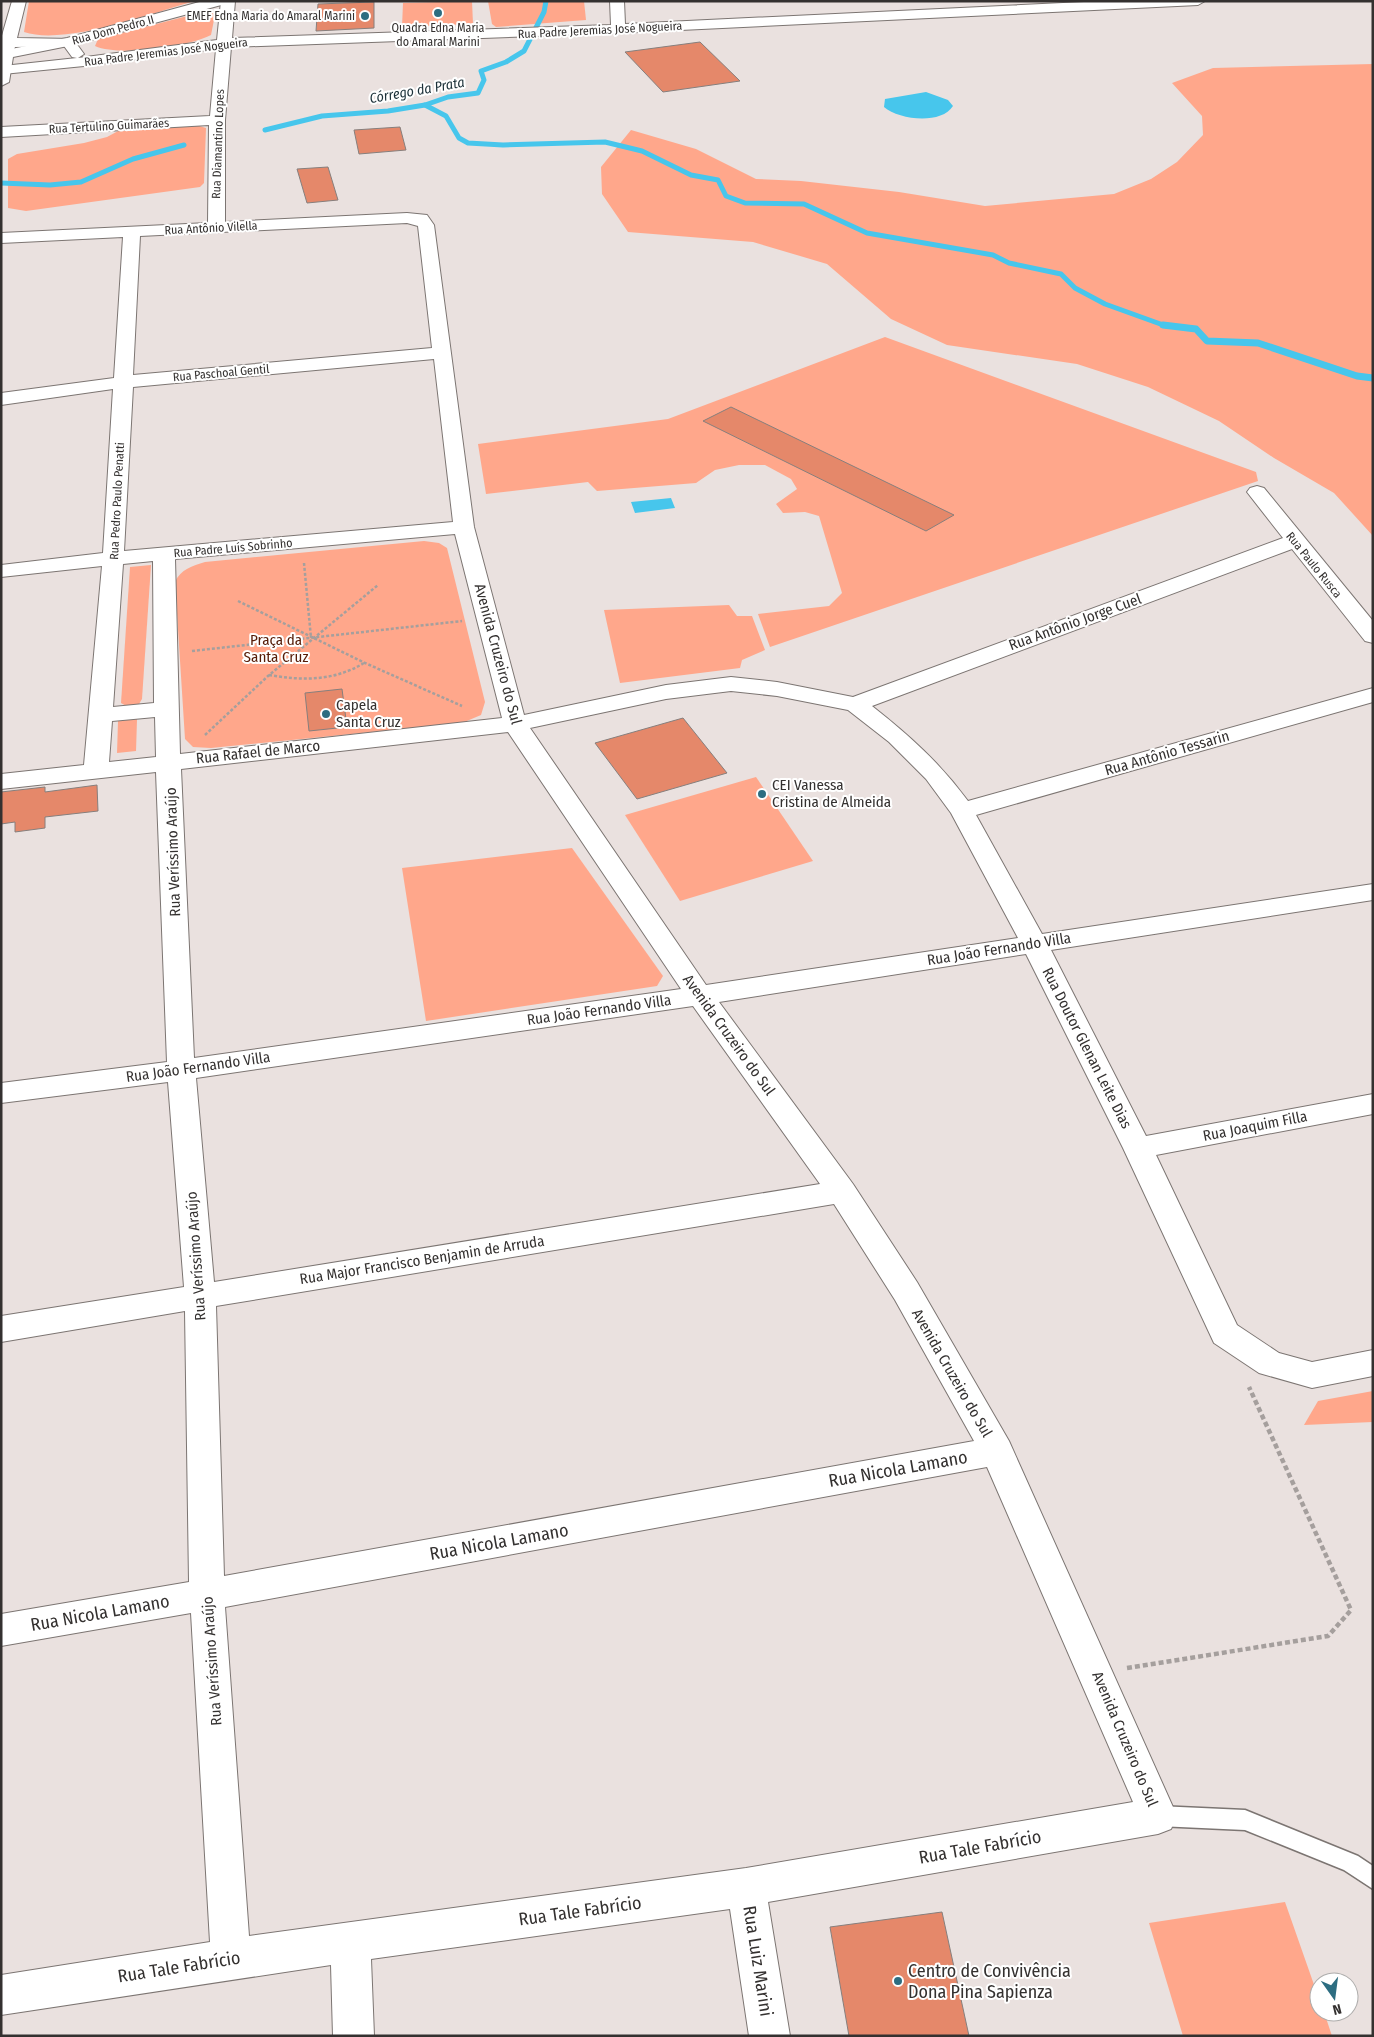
<svg xmlns="http://www.w3.org/2000/svg" width="1374" height="2037" font-family="'Fira Sans Condensed',sans-serif">
<style>
.green{fill:#ffa78b}
.water{fill:#47c6ec}
.lines{fill:none;stroke-linecap:round;stroke-linejoin:round}
.stream-far1{stroke:#47c6ec;stroke-width:5}
.stream{stroke:#47c6ec;stroke-width:7}
.building{fill:#e5886a;stroke:#867f7d}
.service-casing{stroke:#7c7572;stroke-width:3}
.minor-casing{stroke:#7c7572;stroke-width:2}
.secondary-casing{stroke:#7c7572;stroke-width:2}
.path-far1{stroke:#a59f9d;stroke-width:2.5;stroke-dasharray:3 2;stroke-linecap:butt}
.path{stroke:#a59f9d;stroke-width:4.5;stroke-dasharray:5 3;stroke-linecap:butt}
.service{fill:#fff;fill-rule:evenodd}
.minor{fill:#fff;fill-rule:evenodd}
.secondary{fill:#fff;fill-rule:evenodd}
.poi-dot{fill:#2d6d81;stroke:#fff;stroke-width:2}
.labels{text-anchor:middle;stroke-width:4;stroke-linejoin:round;paint-order:stroke}
.far-poi-label{font-size:12px;fill:#343130;stroke:#fff;text-anchor:end}
.far-street-label{font-size:12px;fill:#343130;stroke:#fff}
.far-water-label{font-size:14px;font-style:italic;fill:#1b3038;stroke:#fff}
.street-label{font-size:15px;fill:#343130;stroke:#fff}
.park-label{font-size:15px;fill:#561c07;stroke:#fff}
.poi-label{font-size:15px;fill:#343130;stroke:#fff;text-anchor:start}
.near-street-label{font-size:18px;fill:#343130;stroke:#fff}
.near-poi-label{font-size:18px;fill:#343130;stroke:#fff;text-anchor:start}
</style>
<rect width="100%" height="100%" fill="#eae1df"/>
<g class="green">
<path d="M29,1H195C152,13 65,46 24,32Z"/>
<path d="M472,1L473,24L402,27L403,3Z"/>
<path d="M488,1H584L586,20L496,27L492,24Z"/>
<path d="M203,12L213,13L215,15L211,35C188,47 119,57 95,46L98,39Z"/>
<path d="M1373,64V536L1334,493L1274,458L1219,421L1148,387L1077,364L947,345L891,319L827,264L753,242L628,232L602,194L601,167L631,130L696,149L756,179L801,181L899,192L985,206L1114,194L1151,179L1177,162L1203,135L1202,116L1172,83L1213,68Z"/>
<path d="M196,125L206,128L204,183L200,187L26,211L8,208V159L17,154L84,143L107,137L120,130Z"/>
<path d="M885,337L1256,472L1258,481L770,647L758,614L829,606L842,593L819,516L805,512L783,513L776,504L797,489L791,479L765,465H739L715,470L696,483L597,491L588,482L486,494L478,444L668,419Z"/>
<path d="M424,541L439,543L447,548L485,702L481,715L462,723L211,748L193,747L185,739L175,582C181,569 192,566 205,562Z"/>
<path d="M151,565L142,699L139,704L128,707L121,703L130,567Z"/>
<path d="M729,605L737,616H752L765,650L742,660L740,668L620,683L604,610Z"/>
<path d="M137,719L136,751L117,753L118,721Z"/>
<path d="M756,777L813,861L680,901L625,815Z"/>
<path d="M572,848L663,976L657,986L426,1021L402,868Z"/>
<path d="M1373,1391V1422L1304,1425L1318,1401Z"/>
<path d="M1285,1902L1319,1999V2012H1324L1332,2036H1183L1149,1923Z"/>
</g>
<g class="water">
<path d="M926,92L948,100L953,106C941,125 899,120 884,107L885,99Z"/>
<path d="M671,498L675,508L635,513L631,502Z"/>
</g>
<g class="lines">
<g class="stream-far1">
<path d="M425,105L446,116L459,138L468,143L503,145L605,142L642,151L691,175L718,180L726,196L745,203L804,204L867,233L993,255L1009,263L1061,274L1075,288L1105,304L1166,326"/>
<path d="M265,130L322,116L388,111L425,105L448,97L478,93L484,80L481,71L506,62L524,51L544,12L546,1"/>
<path d="M1,183L50,185L81,182L133,159L184,145"/>
</g>
<path class="stream" d="M1163,325L1196,329L1207,341L1258,343L1357,376L1373,378"/>
</g>
<g class="building">
<path d="M374,2V28L316,31L318,4Z"/>
<path d="M700,42L740,81L663,92L625,52Z"/>
<path d="M400,127L406,150L359,154L354,130Z"/>
<path d="M328,167L338,200L307,203L297,169Z"/>
<path d="M731,407L954,515L926,531L703,421Z"/>
<path d="M342,689L347,727L309,731L305,693Z"/>
<path d="M683,718L727,773L637,799L595,743Z"/>
<path d="M97,785L98,811L45,817V828L15,832V822L1,824V792L45,787V792Z"/>
<path d="M942,1912L969,2036H849L830,1927Z"/>
</g>
<g class="lines">
<defs>
<path id="service" d="M1158,1806L1245,1810L1358,1856L1373,1866V1889L1344,1870L1245,1830L1158,1826L1151,1823L1148,1816L1151,1809Z"/>
<path id="minor" d="M12,1H26L17,38L73,39L84,54L78,58L217,40L221,1H235L232,38L611,25L610,1H624L625,24L1105,1H1205L1198,5L618,33L231,47L225,120V222L407,213L427,215L434,225L474,527L524,715L666,685L731,677L777,682L853,697L1283,538L1247,492L1250,488L1257,486L1264,488L1373,621V643L1365,641L1292,549L872,706C910,736 939,762 968,801L1373,688V702L976,815L1042,934L1373,884V900L1051,950L1146,1136L1373,1094V1114L1156,1155L1237,1325L1279,1353L1312,1362L1373,1350V1376L1312,1388L1259,1373L1214,1343L1123,1148L1026,954L719,1002L853,1184L917,1282L1009,1441L1177,1816L1171,1829L1158,1834L768,1902L790,2036H749L730,1909L371,1959L374,2036H333L331,1965L1,2015V1975L210,1942L191,1613L1,1646V1614L189,1582L185,1311L1,1342V1316L184,1287L168,1082L1,1103V1083L167,1062L156,772L1,789V774L84,765L102,566L1,577V565L103,553L113,389L1,405V393L114,378L123,237L1,243V233L208,223L209,125L1,137V127L210,116L216,49L84,66L3,74V66L77,58L72,57L64,46L15,47L11,57H1V39ZM407,223L418,226L432,348L133,375L140,236ZM434,359L453,522L124,551L133,387ZM455,534L502,718L180,754L175,559ZM153,561L154,703L113,707L123,564ZM731,691L777,696L848,710L889,742L926,779L951,813L1018,938L706,985L530,728L666,699ZM155,717L156,757L109,762L112,721ZM508,732L681,989L194,1058L181,769ZM693,1006L820,1184L214,1282L196,1078ZM834,1204L895,1300L974,1441L224,1576L216,1306ZM987,1467L1133,1802L746,1868L249,1936L225,1607Z"/>
<path id="secondary" d="M203,1H227L225,4L73,45L13,57L9,82L1,86V51L67,38Z"/>
</defs>
<use href="#service" class="service-casing"/>
<use href="#minor" class="minor-casing"/>
<use href="#secondary" class="secondary-casing"/>
<g class="path-far1">
<path d="M304,563L311,638"/>
<path d="M238,601L365,663L462,706"/>
<path d="M192,651L462,621"/>
<path d="M269,675C303,681 334,681 364,663"/>
<path d="M205,735L268,676L378,585"/>
</g>
<path class="path" d="M1127,1668L1328,1636L1351,1610L1249,1387"/>
<use href="#service" class="service"/>
<use href="#minor" class="minor"/>
<use href="#secondary" class="secondary"/>
</g>
<g class="poi-dot">
<circle cx="438" cy="13" r="5"/>
<circle cx="365" cy="16" r="5"/>
<circle cx="326" cy="714" r="5"/>
<circle cx="762" cy="794" r="5"/>
<circle cx="898" cy="1981" r="5"/>
</g>
<g class="labels">
<g class="far-poi-label">
<text x="355" y="20">EMEF Edna Maria do Amaral Marini</text>
<text x="438" y="32" text-anchor="middle">Quadra Edna Maria<tspan x="438" dy="14">do Amaral Marini</tspan></text>
</g>
<g class="far-street-label">
<text transform="translate(113 30) rotate(-15)" y="4">Rua Dom Pedro II</text>
<text transform="translate(600 30) rotate(-3)" y="4">Rua Padre Jeremias José Nogueira</text>
<text transform="translate(166 52) rotate(-7)" y="4">Rua Padre Jeremias José Nogueira</text>
<text transform="translate(109 126) rotate(-3)" y="4">Rua Tertulino Guimarães</text>
<text transform="translate(218 144) rotate(-88)" y="4">Rua Diamantino Lopes</text>
<text transform="translate(211 228) rotate(-3)" y="4">Rua Antônio Vilella</text>
<text transform="translate(221 373) rotate(-5)" y="4">Rua Paschoal Gentil</text>
<text transform="translate(117 501) rotate(-87)" y="4">Rua Pedro Paulo Penatti</text>
<text transform="translate(233 548) rotate(-5)" y="4">Rua Padre Luís Sobrinho</text>
<text transform="translate(1314 565) rotate(51)" y="4">Rua Paulo Rusca</text>
</g>
<g class="far-water-label">
<text transform="translate(417 90) rotate(-10)" y="5">Córrego da Prata</text>
</g>
<g class="street-label">
<text transform="translate(1075 622) rotate(-20)" y="5">Rua Antônio Jorge Cuel</text>
<text transform="translate(498 654) rotate(75)" y="5">Avenida Cruzeiro do Sul</text>
<text transform="translate(258 752) rotate(-6)" y="5">Rua Rafael de Marco</text>
<text transform="translate(1167 753) rotate(-16)" y="5">Rua Antônio Tessarin</text>
<text transform="translate(173 852) rotate(-92)" y="5">Rua Veríssimo Araújo</text>
<text transform="translate(999 949) rotate(-9)" y="5">Rua João Fernando Villa</text>
<text transform="translate(599 1010) rotate(-8)" y="5">Rua João Fernando Villa</text>
<text transform="translate(729 1035) rotate(54)" y="5">Avenida Cruzeiro do Sul</text>
<text transform="translate(1087 1048) rotate(63)" y="5">Rua Doutor Glenan Leite Dias</text>
<text transform="translate(198 1067) rotate(-8)" y="5">Rua João Fernando Villa</text>
<text transform="translate(1255 1126) rotate(-11)" y="5">Rua Joaquim Filla</text>
<text transform="translate(196 1256) rotate(-94)" y="5">Rua Veríssimo Araújo</text>
<text transform="translate(422 1260) rotate(-9)" y="5">Rua Major Francisco Benjamin de Arruda</text>
<text transform="translate(952 1373) rotate(60)" y="5">Avenida Cruzeiro do Sul</text>
<text transform="translate(212 1661) rotate(-94)" y="5">Rua Veríssimo Araújo</text>
<text transform="translate(1125 1739) rotate(67)" y="5">Avenida Cruzeiro do Sul</text>
</g>
<g class="park-label">
<text x="276" y="645">Praça da<tspan x="276" dy="17">Santa Cruz</tspan></text>
</g>
<g class="poi-label">
<text x="336" y="710">Capela<tspan x="336" dy="17">Santa Cruz</tspan></text>
<text x="772" y="790">CEI Vanessa<tspan x="772" dy="17">Cristina de Almeida</tspan></text>
</g>
<g class="near-street-label">
<text transform="translate(898 1469) rotate(-10)" y="6">Rua Nicola Lamano</text>
<text transform="translate(499 1542) rotate(-10)" y="6">Rua Nicola Lamano</text>
<text transform="translate(100 1613) rotate(-10)" y="6">Rua Nicola Lamano</text>
<text transform="translate(980 1847) rotate(-10)" y="6">Rua Tale Fabrício</text>
<text transform="translate(580 1911) rotate(-8)" y="6">Rua Tale Fabrício</text>
<text transform="translate(758 1961) rotate(81)" y="6">Rua Luiz Marini</text>
<text transform="translate(179 1967) rotate(-9)" y="6">Rua Tale Fabrício</text>
</g>
<g class="near-poi-label">
<text x="908" y="1977">Centro de Convivência<tspan x="908" dy="21">Dona Pina Sapienza</tspan></text>
</g>
</g>
<rect width="1374" height="2037" fill="none" stroke="#343130" stroke-width="5"/>
<g transform="translate(1334 1997) rotate(166)"><circle r="24" fill="#ffffff" stroke="#aeadac"/>
<path d="M0-4L9 19L0 12L-9 19Z" fill="#2d6d81"/>
<text y="-8" font-size="14" font-weight="bold" text-anchor="middle" fill="#343130">N</text>
</g>
</svg>
